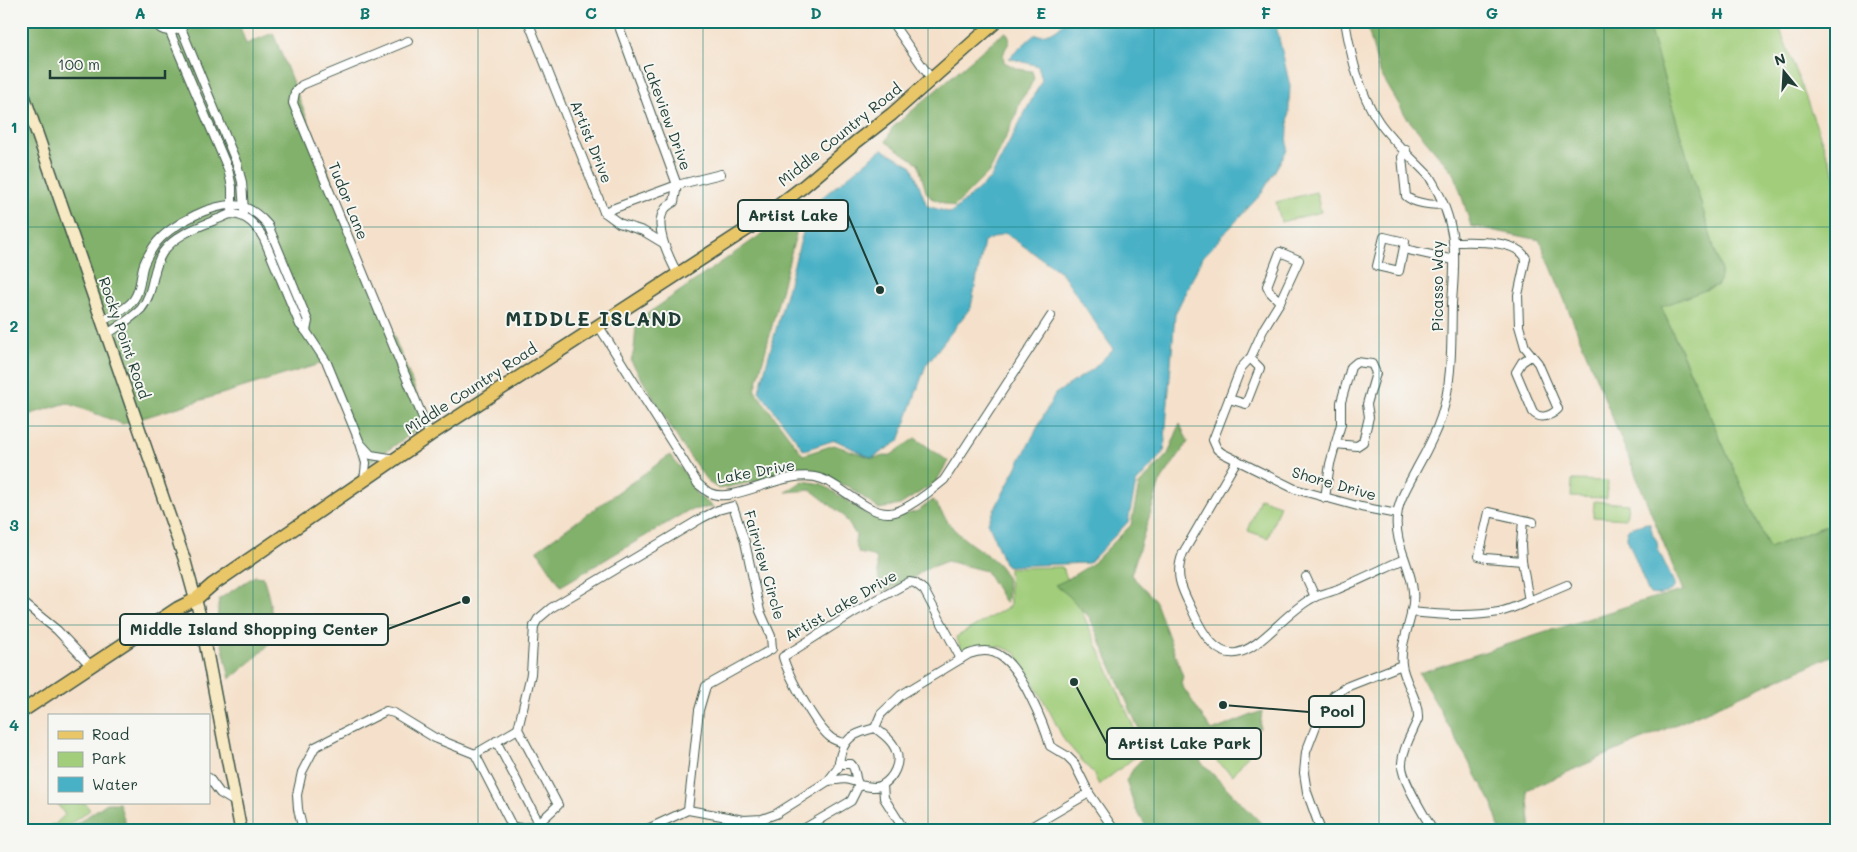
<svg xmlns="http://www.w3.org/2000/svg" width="1857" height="852" font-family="Mali,sans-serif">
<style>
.green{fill:#a2ce7b;stroke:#608658}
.forest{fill:#81b16b;stroke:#507750}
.water{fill:#48b1c6;stroke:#34777d}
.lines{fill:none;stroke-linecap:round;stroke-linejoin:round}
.minor-casing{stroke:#3f564b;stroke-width:10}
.secondary-casing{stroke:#3f564b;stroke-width:14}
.primary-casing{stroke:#3f564b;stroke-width:15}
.minor{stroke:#fff;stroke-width:8}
.secondary{stroke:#f6e9c3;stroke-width:11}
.primary{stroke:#e9c769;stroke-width:12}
.grid{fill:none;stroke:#0f766e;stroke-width:1;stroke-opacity:0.55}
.labels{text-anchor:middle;stroke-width:4;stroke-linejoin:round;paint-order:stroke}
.street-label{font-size:15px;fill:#1f3d34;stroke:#f6f6f2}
.district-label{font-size:20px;font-weight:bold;letter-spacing:1px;fill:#1f3d34;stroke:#f6f6f2}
.leader{fill:none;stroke:#1f3d34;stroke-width:2}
.callout-dot{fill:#1f3d34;stroke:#f6f6f2;stroke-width:2}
.callout{fill:#f6f6f2;stroke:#1f3d34;stroke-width:2}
.callout-label{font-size:16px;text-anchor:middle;font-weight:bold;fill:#1f3d34}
.neatline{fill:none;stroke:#0f766e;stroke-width:2}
.grid-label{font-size:16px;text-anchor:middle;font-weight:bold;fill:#0f766e}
</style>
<rect width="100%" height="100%" fill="#f6f6f2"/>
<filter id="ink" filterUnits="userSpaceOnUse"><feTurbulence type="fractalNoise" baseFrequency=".02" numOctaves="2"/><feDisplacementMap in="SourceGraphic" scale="10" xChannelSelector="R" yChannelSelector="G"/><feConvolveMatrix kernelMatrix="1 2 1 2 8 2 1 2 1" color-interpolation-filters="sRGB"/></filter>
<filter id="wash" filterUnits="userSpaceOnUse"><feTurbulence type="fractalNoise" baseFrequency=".0096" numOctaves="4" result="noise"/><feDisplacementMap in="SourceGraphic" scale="20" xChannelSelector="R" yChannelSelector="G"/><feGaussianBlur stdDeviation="1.12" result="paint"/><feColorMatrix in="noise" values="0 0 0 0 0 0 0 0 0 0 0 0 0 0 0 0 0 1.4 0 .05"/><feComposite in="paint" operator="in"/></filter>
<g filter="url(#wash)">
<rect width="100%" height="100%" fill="#f5e1cb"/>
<g class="green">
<path d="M1647,21H1777L1836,178V522L1769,548L1661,306L1718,285L1721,271Z"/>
<path d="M1316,192L1321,212L1281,222L1276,202Z"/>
<path d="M1572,480L1608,481L1607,498L1571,497Z"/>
<path d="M1260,498L1280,505L1268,538L1248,531Z"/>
<path d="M1594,501L1628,504L1626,519L1593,517Z"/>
<path d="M1062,567L1144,750L1099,785L1093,773L1064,740L1050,712L1016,653L1002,647L987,646L963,653L956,637L1010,606L1009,568Z"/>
<path d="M1240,728L1258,742L1233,775L1215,760Z"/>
<path d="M57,803H85L90,810L60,831H53L49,826L52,824L54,825L65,815Z"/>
</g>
<g class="forest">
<path d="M21,21H238L246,44L273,33L428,422L364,467L323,363L123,424L67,403L21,417Z"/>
<path d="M1366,21H1647L1721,271L1718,285L1661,307L1769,548L1836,522V654L1527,790L1531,831H1500L1493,805L1419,673L1649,599L1683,591L1540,240L1471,226L1455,175L1407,118L1379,71Z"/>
<path d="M1006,32C1014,43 1006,44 1004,53C1003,53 1004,61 1004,62L1018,69L1032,71L1034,78L1029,89L1020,101L1015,118L990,171L954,207L931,198L926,192L918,163L886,142L892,128L993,41Z"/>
<path d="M792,213L796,223V234L755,391L803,455L834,445L872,458L891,455L915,438L948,461L936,482L900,505L879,509L848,486L795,473L719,489L708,482L681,444L631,361C636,348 634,335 637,321Z"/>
<path d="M1180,424L1188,442L1160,482L1131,575L1155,600L1183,676L1181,684L1212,731L1262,711L1260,728L1217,743L1200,761L1269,831H1149L1136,810L1126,781L1135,766L1149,752L1090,618L1068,595L1055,585L1066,580L1092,564L1131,525L1139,485L1168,454Z"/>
<path d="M670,455L691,481L696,494L713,507L689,510L561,586L537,550Z"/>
<path d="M803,481L822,484L868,515L888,519L918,511L933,500C941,511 949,525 959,534C984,558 1016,561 1006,604L986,571L947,561L924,570L912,579L882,592L879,581L876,557L859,553L855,543L856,535L843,515L811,490L786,492Z"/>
<path d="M255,576L263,577C268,590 277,630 270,642C265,651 240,671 230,679L217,622L219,599Z"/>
<path d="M107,803H119L128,831H66Z"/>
</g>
<g class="water">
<path d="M1065,21H1275L1290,86L1287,150L1262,193L1203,257L1175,314L1164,452L1136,483L1128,522L1089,563L1008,566L1004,563L988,522L1055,394L1093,369L1113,349L1062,273L1005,233L984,242L971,307L926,365L899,441L872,458L835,440L804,450L759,391L810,207L882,149L912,166L927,206L951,213L990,179L1042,80L1038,66L1009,58L1034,35C1048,35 1056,32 1065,21Z"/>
<path d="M1646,523L1650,524L1653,535L1657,541L1658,549L1674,583V588C1669,593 1657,596 1650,594L1648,591L1627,538V531L1629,528Z"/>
</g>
</g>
<g filter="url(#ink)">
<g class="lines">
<defs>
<g id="minor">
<path d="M154,21C162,35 177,34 186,21"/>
<path d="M528,21L604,212L619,223L643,231L663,243"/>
<path d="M617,21L677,185L674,202C671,204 667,206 665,209C652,226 670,259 678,275"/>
<path d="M891,21L932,80"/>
<path d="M1345,21C1351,56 1359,93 1379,122C1393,142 1413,159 1429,176C1441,195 1450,217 1453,240C1456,261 1453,283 1452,304C1451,341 1453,381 1441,417C1435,435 1426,452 1417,468C1409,484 1398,500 1397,517C1394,544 1411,565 1413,591C1416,616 1399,640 1402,665C1405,684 1419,699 1418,719C1412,733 1403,748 1402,763C1400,778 1425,816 1433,831"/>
<path d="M181,28L237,164L242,182L244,211"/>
<path d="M170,32L228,169L232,187V209"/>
<path d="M408,41L302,85L295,92L293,103L430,435"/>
<path d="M1406,150L1402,157L1406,196C1413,203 1433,206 1443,204"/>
<path d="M604,212L677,185L721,174"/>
<path d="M1384,237L1405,242L1399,271L1377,266Z"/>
<path d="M1453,242C1474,242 1515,239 1526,258L1518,295L1519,326L1525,347L1538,363L1558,409C1551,416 1540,420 1533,412L1516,372L1522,362L1531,356"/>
<path d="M1404,249L1454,260"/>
<path d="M1280,302L1270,292L1267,286L1280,252L1299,260L1282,297L1280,302L1264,328L1251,357L1241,368L1213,440L1217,449L1222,453L1295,489L1361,507L1397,514"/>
<path d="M102,320C113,315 127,309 134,299C141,289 140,278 143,267C145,260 150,252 154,246C168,225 219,198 244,207C253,210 262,218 268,225L308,321L306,331"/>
<path d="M598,325L698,484C702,487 706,491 710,493C735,505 787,466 822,479C844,487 867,514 889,513C904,513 932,490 944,480L1051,316"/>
<path d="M107,334C119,326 131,319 141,309C155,292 151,269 163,252C176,234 198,227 218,219C222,218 228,214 232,214C248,215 257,227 264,239L300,325L306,331L327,363L360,443L366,463L364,481"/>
<path d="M1229,399L1246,404L1260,368L1250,358"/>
<path d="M361,444L371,455L396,459"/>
<path d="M1237,460L1183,553C1173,578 1184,592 1194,614C1231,698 1267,625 1309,600C1318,594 1329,593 1338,589C1360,580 1382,569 1404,559"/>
<path d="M1325,498L1330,464L1341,424V402L1351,367L1357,362L1372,364L1376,373L1367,404L1369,417L1363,442L1357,446L1335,444"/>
<path d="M1522,561L1521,545L1523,520"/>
<path d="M1306,577L1315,597"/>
<path d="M21,601L57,630L91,666"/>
<path d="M1529,601L1567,585"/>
<path d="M1411,612C1438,615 1472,617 1499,612C1509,610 1519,605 1529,601L1522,561L1486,558L1479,556L1489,512L1533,522"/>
<path d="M875,728L881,714L901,695L969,654C980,650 992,649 1002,657C1021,670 1044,723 1050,746L1067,756L1074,763L1089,793L1115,831"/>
<path d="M875,728C883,734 893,741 896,751C901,762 894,778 882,785C876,789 866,786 859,785C854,779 857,770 851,764H844L839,762C843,738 852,734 875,728Z"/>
<path d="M496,741L539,823L540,831"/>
<path d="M844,743C840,742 833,740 830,737C815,725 788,675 783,657L853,613L909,582L915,583L924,590L961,659"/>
<path d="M475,754L518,729"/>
<path d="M839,762L838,768L828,781L845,779L856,782"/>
<path d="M209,778L220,793L235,802"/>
<path d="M883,785L884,798L905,831"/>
<path d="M303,831L298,809L297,795L302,772L315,747L386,711L394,713L435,738L475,754L512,826C532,834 545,817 558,805L518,729L531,674L534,626L538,619L551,608L702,518L718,510L733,506L745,542L760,611L771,636L772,649L706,686L699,710L688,810"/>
<path d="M643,831L688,810L744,820L762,819L776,814L828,781"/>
<path d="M800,831L851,801L859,785"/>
<path d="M1024,831L1089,793"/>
<path d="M1321,831L1307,792L1304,773L1306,752L1321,713L1334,695L1346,687L1402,665"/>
</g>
<path id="secondary" d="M21,87L184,558L200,616L241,831"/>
<path id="primary" d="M21,712L178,608L196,599L212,585L430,435L752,226L804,186L856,142L892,114L997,21"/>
</defs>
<use href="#minor" class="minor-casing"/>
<use href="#secondary" class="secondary-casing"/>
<use href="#primary" class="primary-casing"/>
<use href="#minor" class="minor"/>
<use href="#secondary" class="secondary"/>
<use href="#primary" class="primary"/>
</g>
</g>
<path class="grid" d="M253,21V831M478,21V831M703,21V831M928,21V831M1154,21V831M1379,21V831M1604,21V831M21,227H1836M21,426H1836M21,625H1836"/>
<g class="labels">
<g class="street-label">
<text transform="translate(667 117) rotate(70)" y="5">Lakeview Drive</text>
<text transform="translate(840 135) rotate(-39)" y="5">Middle Country Road</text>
<text transform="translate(591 142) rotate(68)" y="5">Artist Drive</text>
<text transform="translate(348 201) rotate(68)" y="5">Tudor Lane</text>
<text transform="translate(1438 286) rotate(-90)" y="5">Picasso Way</text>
<text transform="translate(124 338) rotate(71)" y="5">Rocky Point Road</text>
<text transform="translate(471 389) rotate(-33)" y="5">Middle Country Road</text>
<text transform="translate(756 472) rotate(-10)" y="5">Lake Drive</text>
<text transform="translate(1334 484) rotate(16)" y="5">Shore Drive</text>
<text transform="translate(764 565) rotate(74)" y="5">Fairview Circle</text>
<text transform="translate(841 606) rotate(-30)" y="5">Artist Lake Drive</text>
</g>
<g class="district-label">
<text x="594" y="326">MIDDLE ISLAND</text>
</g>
</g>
<path class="leader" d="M880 290L848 215M466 600L388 629M1223 705L1309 712M1074 682L1107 744"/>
<g class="callout-dot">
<circle cx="880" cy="290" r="5"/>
<circle cx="466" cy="600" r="5"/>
<circle cx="1223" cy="705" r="5"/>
<circle cx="1074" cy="682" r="5"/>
</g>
<g class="callout">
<rect x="738" y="200" width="110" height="31" rx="5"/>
<rect x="120" y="614" width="268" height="31" rx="5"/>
<rect x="1309" y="696" width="55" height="31" rx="5"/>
<rect x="1107" y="728" width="154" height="31" rx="5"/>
</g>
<g class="callout-label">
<text x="793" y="221">Artist Lake</text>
<text x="254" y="635">Middle Island Shopping Center</text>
<text x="1337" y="717">Pool</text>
<text x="1184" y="749">Artist Lake Park</text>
</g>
<rect width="1857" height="852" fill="none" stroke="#f6f6f2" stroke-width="55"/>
<rect x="48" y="714" width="162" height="90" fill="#f6f6f2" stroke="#a0aca6"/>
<rect x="58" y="731" width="25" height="8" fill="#e9c769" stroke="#a0aca6"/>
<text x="92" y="740" font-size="15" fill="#1f3d34">Road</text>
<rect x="58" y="752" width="25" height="15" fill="#a2ce7b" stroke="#a0aca6"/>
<text x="92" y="764" font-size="15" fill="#1f3d34">Park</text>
<rect x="58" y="777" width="25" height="15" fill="#48b1c6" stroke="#a0aca6"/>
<text x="92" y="790" font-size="15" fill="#1f3d34">Water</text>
<g transform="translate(1784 72) rotate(342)" stroke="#f6f6f2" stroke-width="4" paint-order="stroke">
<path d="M0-4L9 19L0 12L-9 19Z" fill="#1f3d34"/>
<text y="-8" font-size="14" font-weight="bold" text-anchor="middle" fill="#1f3d34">N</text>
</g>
<path d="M50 70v8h115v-8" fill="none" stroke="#1f3d34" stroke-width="2.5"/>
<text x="58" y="70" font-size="15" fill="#1f3d34" stroke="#f6f6f2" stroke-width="4" paint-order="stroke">100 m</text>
<rect x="28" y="28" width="1802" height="796" class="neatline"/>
<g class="grid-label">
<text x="140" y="19">A</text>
<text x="365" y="19">B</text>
<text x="591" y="19">C</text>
<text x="816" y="19">D</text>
<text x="1041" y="19">E</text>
<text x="1266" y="19">F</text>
<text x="1492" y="19">G</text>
<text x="1717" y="19">H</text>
<text x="14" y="133">1</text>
<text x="14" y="332">2</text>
<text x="14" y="531">3</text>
<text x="14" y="731">4</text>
</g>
</svg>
